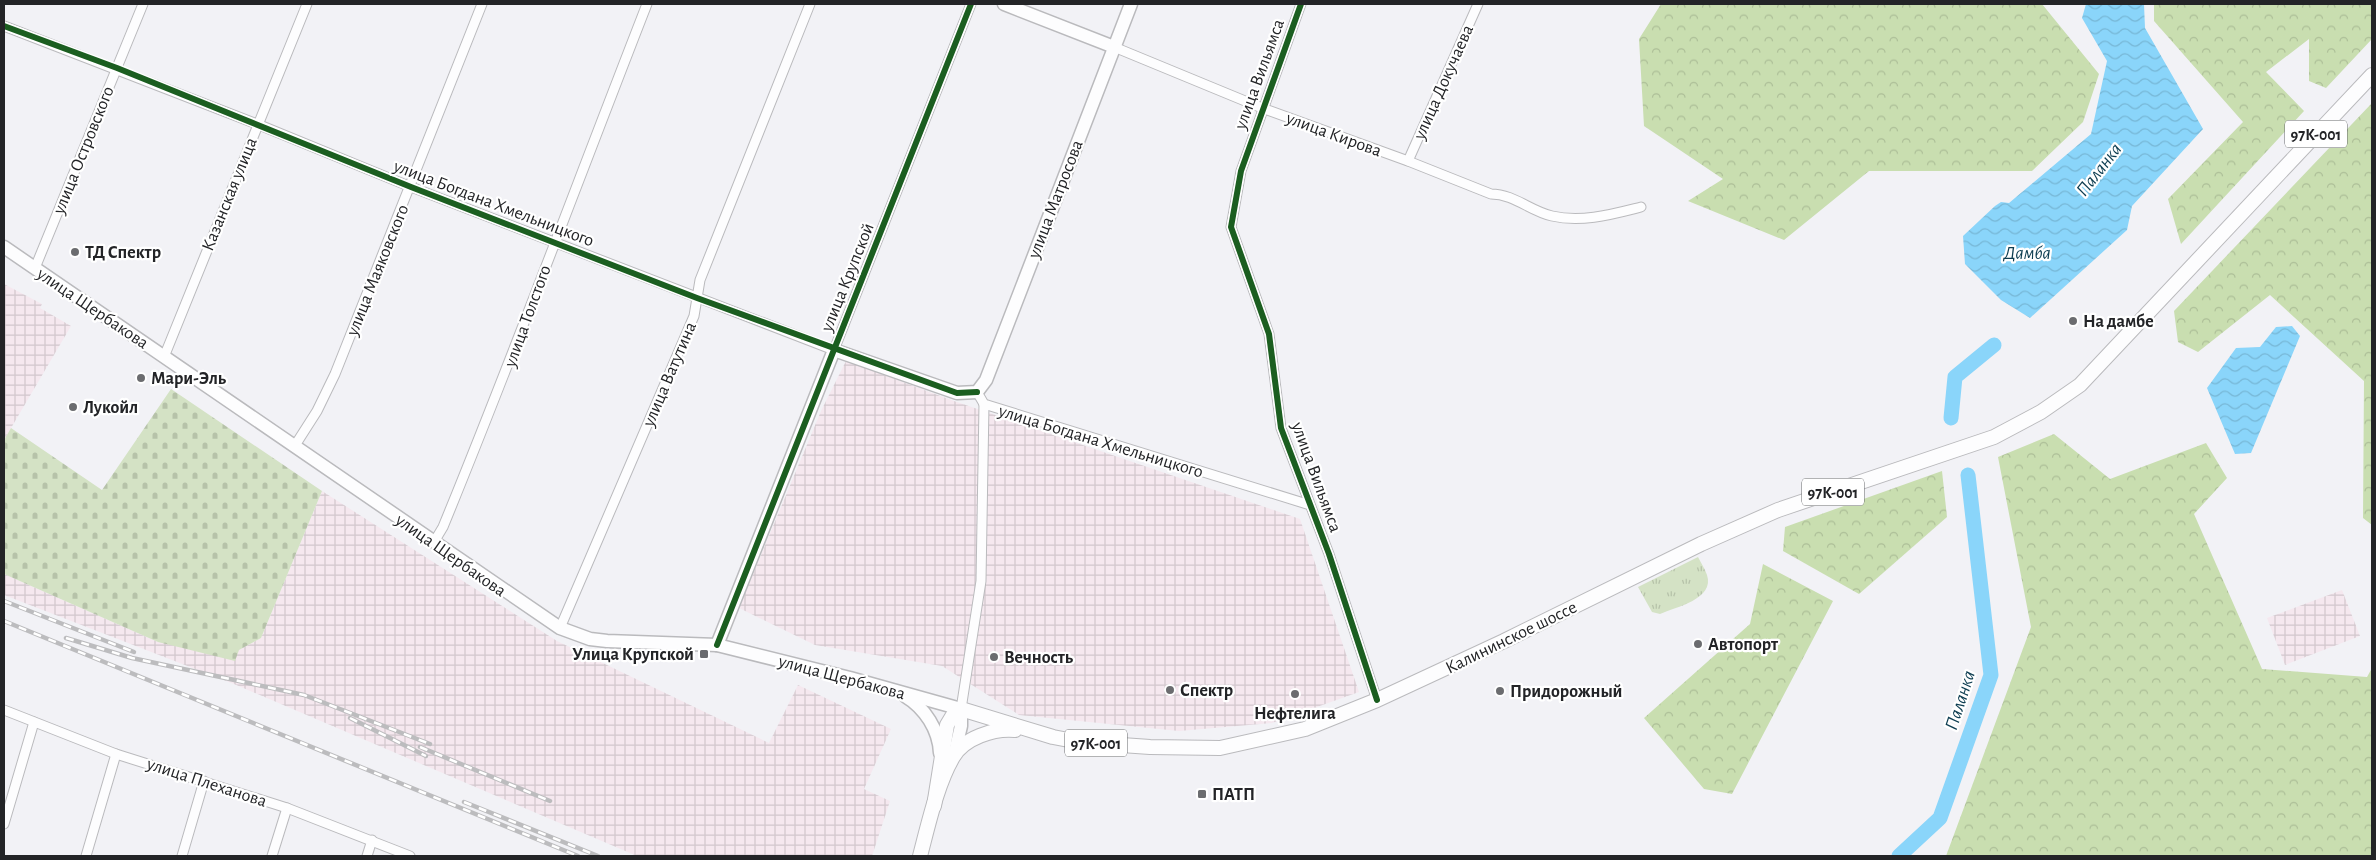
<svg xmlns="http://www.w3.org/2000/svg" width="2376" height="860" font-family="'Alegreya Sans',sans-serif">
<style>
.industrial{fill:url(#industrial-grid)}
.grass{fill:url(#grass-tufts)}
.forest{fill:url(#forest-crowns)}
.cemetery{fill:url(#cemetery-stones)}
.water{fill:url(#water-waves)}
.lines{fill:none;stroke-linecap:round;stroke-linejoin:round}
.river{stroke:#8ad5fa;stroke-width:15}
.street-casing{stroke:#bababd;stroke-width:11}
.secondary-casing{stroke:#bababd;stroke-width:15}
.primary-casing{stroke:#bababd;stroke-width:16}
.street{stroke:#fdfdfe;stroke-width:9}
.secondary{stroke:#fdfdfe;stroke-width:12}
.primary{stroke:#fdfdfe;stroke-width:14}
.rail-casing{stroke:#bcbcbe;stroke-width:4.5}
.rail{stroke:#fff;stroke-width:2.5;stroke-dasharray:8;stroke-linecap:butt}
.cycleway-casing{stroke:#fff;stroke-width:9}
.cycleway{stroke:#1b5e20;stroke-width:6}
.poi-dot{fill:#6b6c6f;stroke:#fff;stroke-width:2}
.labels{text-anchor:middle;stroke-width:4.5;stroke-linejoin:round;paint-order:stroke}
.shield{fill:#fff;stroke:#656668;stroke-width:1}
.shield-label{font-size:16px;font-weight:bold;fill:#232427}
.street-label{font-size:18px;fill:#232427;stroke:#fff}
.poi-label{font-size:18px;font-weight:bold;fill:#232427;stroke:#fff;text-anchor:start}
.water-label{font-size:19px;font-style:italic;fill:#0d3d51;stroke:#fff}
</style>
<defs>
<pattern id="industrial-grid" width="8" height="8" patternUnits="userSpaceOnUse" patternTransform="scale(1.25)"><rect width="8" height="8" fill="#f5e8ef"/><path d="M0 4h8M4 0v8" fill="none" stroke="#d2c7cd"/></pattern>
<pattern id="grass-tufts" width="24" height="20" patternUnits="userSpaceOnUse" patternTransform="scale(1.25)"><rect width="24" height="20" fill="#d4e2c5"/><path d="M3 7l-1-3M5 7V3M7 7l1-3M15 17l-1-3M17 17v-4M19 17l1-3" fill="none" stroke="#b6c2a9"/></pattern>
<pattern id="forest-crowns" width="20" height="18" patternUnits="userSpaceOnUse" patternTransform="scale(1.25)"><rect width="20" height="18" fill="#c9deb0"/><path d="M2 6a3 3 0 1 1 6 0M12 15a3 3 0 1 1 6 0" fill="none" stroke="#acbe97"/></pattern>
<pattern id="cemetery-stones" width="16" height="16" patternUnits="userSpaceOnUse" patternTransform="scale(1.25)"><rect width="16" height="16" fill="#d4e2c5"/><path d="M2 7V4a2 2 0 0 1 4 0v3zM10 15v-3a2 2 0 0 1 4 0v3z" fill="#b6c2a9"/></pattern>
<pattern id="water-waves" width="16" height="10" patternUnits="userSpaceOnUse" patternTransform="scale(1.25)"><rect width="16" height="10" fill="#8ad5fa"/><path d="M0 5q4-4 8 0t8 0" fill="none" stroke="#77b7d6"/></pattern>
</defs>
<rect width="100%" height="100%" fill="#f2f2f6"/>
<g class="industrial">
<path d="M4,284L42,304L40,308L71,326L4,440Z"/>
<path d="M846,361L954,401L1300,519L1359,692L1272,723L1179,731L1019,715L942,666L815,645L739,608L821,411Z"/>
<path d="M322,491L557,641L769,743L798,685L891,729L864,789L890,801L872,856H637L234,684L4,595V574L158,642L239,650L261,638Z"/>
<path d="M2342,590L2360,636L2285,665L2267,618Z"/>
</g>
<path class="grass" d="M1698,557C1701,563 1705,569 1707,575C1715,599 1676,607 1660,614L1652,612L1638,587Z"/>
<g class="forest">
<path d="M1661,4H2042L2099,74L2083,122L2032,171H1869L1784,240L1688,201L1723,179L1644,126L1639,39Z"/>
<path d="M2154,4H2372V39L2326,88L2309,81V39L2266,72L2304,111L2181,244L2168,199L2243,122L2154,21Z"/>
<path d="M2372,103V525L2363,518L2364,381L2270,295L2198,352L2178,342L2174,311Z"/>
<path d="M2054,434L2110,479L2206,443L2227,478L2194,514L2262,669L2367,677L2372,668V856H1946L2031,627L1998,457Z"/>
<path d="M1942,471L1947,517L1859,594L1783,551L1785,527Z"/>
<path d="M1763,564L1833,601L1732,794L1704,789L1644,718L1750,624Z"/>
</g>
<path class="cemetery" d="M171,389L322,491L261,638L239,650L235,661L158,642L4,574V440L11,428L102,490Z"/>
<g class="water">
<path d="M2086,4H2144L2145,28L2203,129L2132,206L2127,230L2030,318L2001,300L1965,264L1963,236L1995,206L2001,202L2009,203L2091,134L2107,61L2082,18Z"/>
<path d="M2292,326L2300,336L2251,453L2235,454L2207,388L2236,348L2260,347L2276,327Z"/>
</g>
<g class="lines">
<g class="river">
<path d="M1951,418L1955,377L1994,345"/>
<path d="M1899,856L1940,818L1991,675L1968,475"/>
</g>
<defs>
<g id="street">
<path d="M1301,4L1241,171L1231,227L1269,334L1281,428L1329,554L1377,700"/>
<path d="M4,26L257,124L411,187L834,350L971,4"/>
<path d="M1114,47L1262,108L1408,161L1491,194C1514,194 1530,211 1552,216C1582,223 1613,214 1641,207"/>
<path d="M1408,161L1478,4"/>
<path d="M35,268L143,4"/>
<path d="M164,357L307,4"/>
<path d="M977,392L984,404L1310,505"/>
<path d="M294,447L317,411L335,374L482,4"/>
<path d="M434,542L443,527C514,354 579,178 647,4"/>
<path d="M560,628L694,316L700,280L810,4"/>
<path d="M961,709L981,581L984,404"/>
<path d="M4,710L116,754L287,808L410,856"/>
<path d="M4,824L34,722"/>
<path d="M86,856L116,754"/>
<path d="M182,856L204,781"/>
<path d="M272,856L287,808"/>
<path d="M367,856L372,840"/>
</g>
<g id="secondary">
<path d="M1004,4L1114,47"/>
<path d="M4,247L560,628L590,639L607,641L717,645L850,678L961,709V726L954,756"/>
<path d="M717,645L834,350L957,393L977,392L986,380L1131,4"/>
<path d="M905,696C925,708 939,730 940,753"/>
</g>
<g id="primary">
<path d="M934,806L947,725L953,715L961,709L1053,737L1079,742L1150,747L1220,748L1305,729L1377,700L1504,641L1701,544L1778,510L1994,437L2041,412L2080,385L2372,75"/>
<path d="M920,856C928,826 937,784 953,757C964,738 994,728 1015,730"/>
</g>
</defs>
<use href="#street" class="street-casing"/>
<use href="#secondary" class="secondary-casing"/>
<use href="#primary" class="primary-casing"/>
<use href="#street" class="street"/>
<use href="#secondary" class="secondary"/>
<use href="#primary" class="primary"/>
<defs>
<g id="rail">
<path d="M4,601L134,652"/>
<path d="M4,621L578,856"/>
<path d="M66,638L132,658L304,695L430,744"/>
<path d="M350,718L426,756"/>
<path d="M420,747L550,801"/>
<path d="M464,802L598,856"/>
</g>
</defs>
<use href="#rail" class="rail-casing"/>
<use href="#rail" class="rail"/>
<defs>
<g id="cycleway">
<path d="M1301,4L1241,171L1231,227L1269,334L1281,428L1329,554L1377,700"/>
<path d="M4,26L117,68L411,187L697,298L957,393L977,392"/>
<path d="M717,645L971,4"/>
</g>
</defs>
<use href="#cycleway" class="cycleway-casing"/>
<use href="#cycleway" class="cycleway"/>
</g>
<g class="poi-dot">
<circle cx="75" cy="252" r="5"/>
<circle cx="2073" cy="321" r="5"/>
<circle cx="141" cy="378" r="5"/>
<circle cx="73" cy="407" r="5"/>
<circle cx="1698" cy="644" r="5"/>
<rect x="699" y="649" width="10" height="10" rx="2.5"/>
<circle cx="994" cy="657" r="5"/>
<circle cx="1170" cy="690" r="5"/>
<circle cx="1500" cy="691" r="5"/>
<circle cx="1295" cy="694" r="5"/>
<rect x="1197" y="789" width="10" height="10" rx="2.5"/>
</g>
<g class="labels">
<g class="shield">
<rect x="2285" y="120.5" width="62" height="27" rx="4"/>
<rect x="1802" y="478.5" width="62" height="27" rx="4"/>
<rect x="1065" y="729.5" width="62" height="27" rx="4"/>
</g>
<g class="shield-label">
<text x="2316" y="140">97К-001</text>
<text x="1833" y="498">97К-001</text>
<text x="1096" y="749">97К-001</text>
</g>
<g class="street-label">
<text transform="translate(1259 74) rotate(-70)" y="6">улица Вильямса</text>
<text transform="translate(1443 82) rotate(-66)" y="6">улица Докучаева</text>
<text transform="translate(1334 134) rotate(20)" y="6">улица Кирова</text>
<text transform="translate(83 150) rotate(-68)" y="6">улица Островского</text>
<text transform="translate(229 194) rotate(-68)" y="6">Казанская улица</text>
<text transform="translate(1055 199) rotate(-69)" y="6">улица Матросова</text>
<text transform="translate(494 203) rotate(21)" y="6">улица Богдана Хмельницкого</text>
<text transform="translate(377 270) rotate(-68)" y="6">улица Маяковского</text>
<text transform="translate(847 277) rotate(-68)" y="6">улица Крупской</text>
<text transform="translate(93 308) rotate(34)" y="6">улица Щербакова</text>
<text transform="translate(527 316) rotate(-70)" y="6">улица Толстого</text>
<text transform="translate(669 374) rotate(-67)" y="6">улица Ватутина</text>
<text transform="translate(1101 441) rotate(17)" y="6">улица Богдана Хмельницкого</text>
<text transform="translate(1317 477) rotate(70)" y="6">улица Вильямса</text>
<text transform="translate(451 555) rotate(35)" y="6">улица Щербакова</text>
<text transform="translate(1511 637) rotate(-26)" y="6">Калининское шоссе</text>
<text transform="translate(842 677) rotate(15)" y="6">улица Щербакова</text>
<text transform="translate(207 782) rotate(18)" y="6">улица Плеханова</text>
</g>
<g class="poi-label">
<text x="85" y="258">ТД Спектр</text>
<text x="2083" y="327">На дамбе</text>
<text x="151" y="384">Мари-Эль</text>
<text x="83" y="413">Лукойл</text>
<text x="1708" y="650">Автопорт</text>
<text x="694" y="660" text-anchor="end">Улица Крупской</text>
<text x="1004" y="663">Вечность</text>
<text x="1180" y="696">Спектр</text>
<text x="1510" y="697">Придорожный</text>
<text x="1295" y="719" text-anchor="middle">Нефтелига</text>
<text x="1212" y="800">ПАТП</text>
</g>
<g class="water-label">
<text transform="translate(2098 169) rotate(-52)" y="7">Паланка</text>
<text x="2027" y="259">Дамба</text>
<text transform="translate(1959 700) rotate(-72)" y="7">Паланка</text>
</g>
</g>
<rect width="2376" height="860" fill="none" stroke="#232427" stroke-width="10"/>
</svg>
